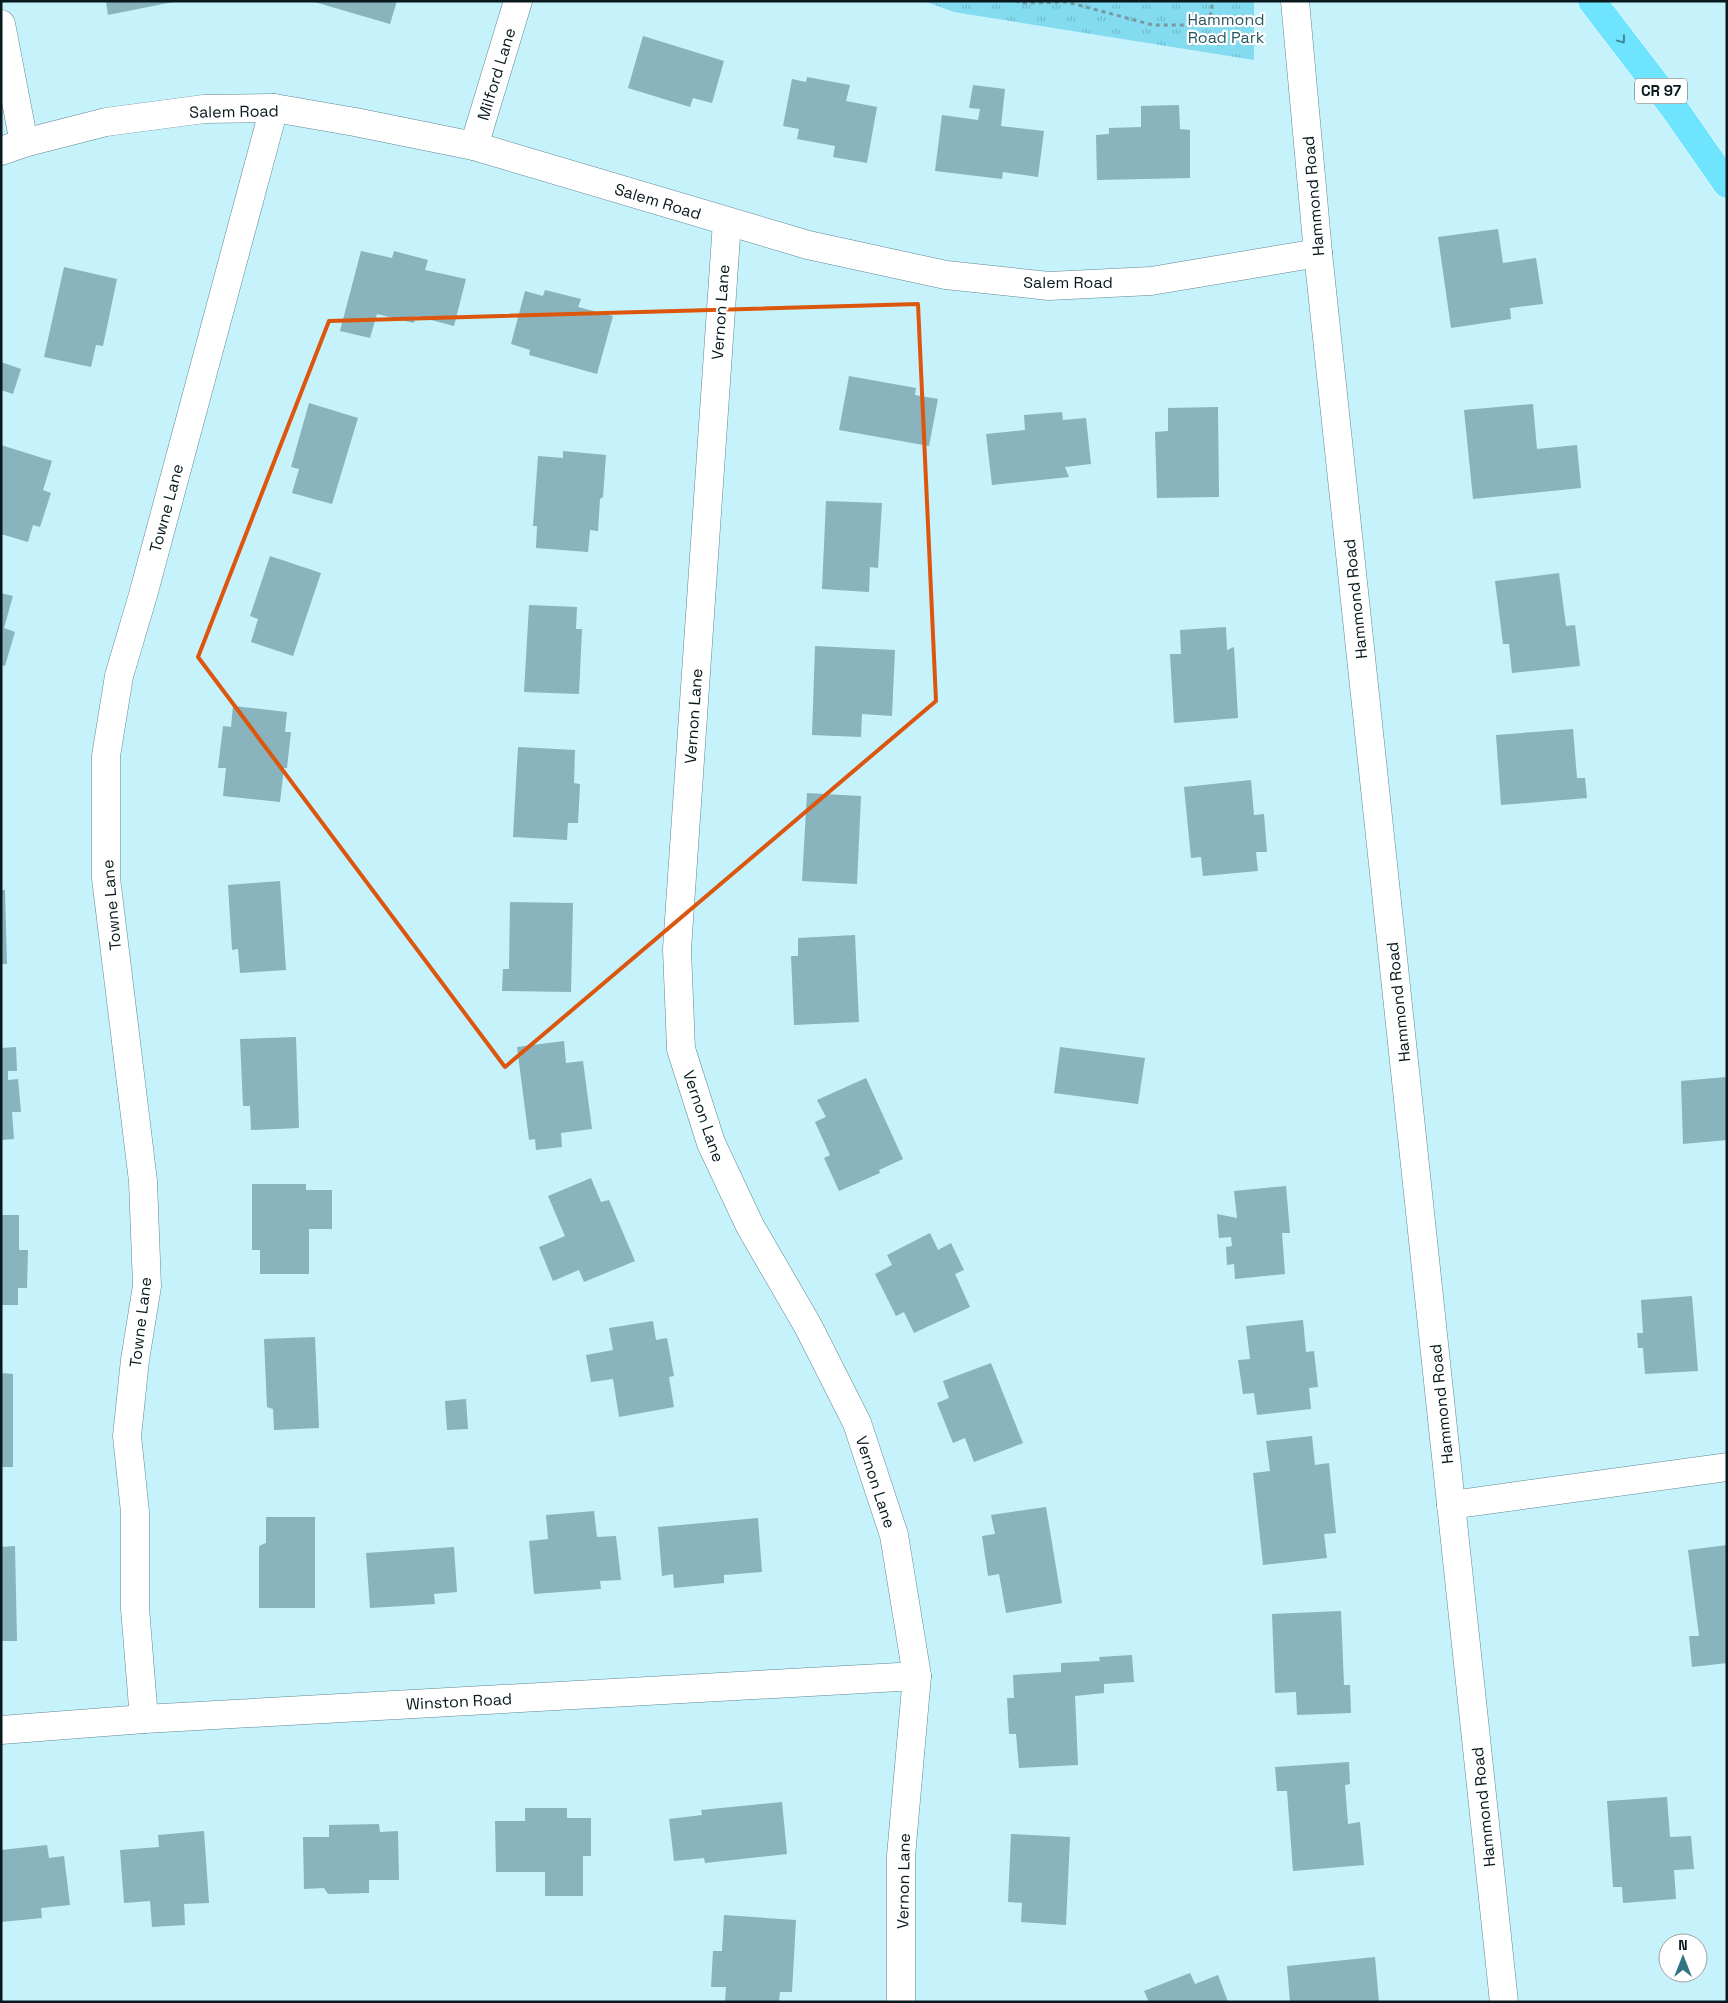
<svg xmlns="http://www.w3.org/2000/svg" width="1728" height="2003" font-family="'Space Grotesk',sans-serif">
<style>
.grass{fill:url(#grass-tufts)}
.building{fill:#89b3bd}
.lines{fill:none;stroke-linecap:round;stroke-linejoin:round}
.minor-casing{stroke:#5f8892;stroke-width:29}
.highway-casing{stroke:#fff;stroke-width:29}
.path{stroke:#77989f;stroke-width:3;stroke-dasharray:4 4;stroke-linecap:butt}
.minor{stroke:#fff;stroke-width:28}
.highway{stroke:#6ee4fe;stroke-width:28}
.oneway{stroke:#418999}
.marked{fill:none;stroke:#dd560d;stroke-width:4;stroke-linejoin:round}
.labels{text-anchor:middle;stroke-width:4.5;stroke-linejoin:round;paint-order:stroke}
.shield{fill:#fff;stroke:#535e61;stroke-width:1}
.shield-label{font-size:15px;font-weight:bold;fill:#09191d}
.park-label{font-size:16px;fill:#2a5862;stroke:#fff}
.street-label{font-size:16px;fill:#09191d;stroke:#fff}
</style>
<defs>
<pattern id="grass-tufts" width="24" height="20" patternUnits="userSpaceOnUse" patternTransform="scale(1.25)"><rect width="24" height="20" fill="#82dbef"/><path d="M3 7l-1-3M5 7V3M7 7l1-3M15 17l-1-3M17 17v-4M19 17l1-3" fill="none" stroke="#6fbbcc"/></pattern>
</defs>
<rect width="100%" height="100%" fill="#c6f2fc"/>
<path class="grass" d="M924,1H1254V60L954,12Z"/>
<g class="building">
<path d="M106,1H173V2L108,15Z"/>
<path d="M311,1H397L390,24Z"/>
<path d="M643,36L724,61L712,103L693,98L690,107L628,88Z"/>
<path d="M807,77L850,85L846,101L877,107L867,163L833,157L835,146L797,139L799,129L783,126L792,79L806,82Z"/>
<path d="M973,85L1005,89L1001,126L1044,131L1038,177L1003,172L1002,179L935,171L942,115L978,120L980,109L969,108Z"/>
<path d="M1179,105L1180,129L1190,130V178L1097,180L1096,135L1109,134V128L1141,127V106Z"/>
<path d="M1498,229L1503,263L1536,258L1543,304L1510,308L1511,319L1451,328L1438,237Z"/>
<path d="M361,251L392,258L394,251L428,260L425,270L466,279L454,326L416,316L414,323L377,314L370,338L340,331Z"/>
<path d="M64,267L117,279L103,346L96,345L91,367L44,357Z"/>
<path d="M545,290L581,299L578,307L613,316L597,374L529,355L530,350L511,344L525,291L543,296Z"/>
<path d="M1,362L21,369L13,394L1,390Z"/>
<path d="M849,376L916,388L915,395L938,399L929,446L839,430Z"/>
<path d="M309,403L358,418L332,504L292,493L299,469L291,467Z"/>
<path d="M1533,404L1537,449L1577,445L1581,488L1473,499L1464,410Z"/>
<path d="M1218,407L1219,497L1157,498L1155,432L1168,431V408Z"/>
<path d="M1062,412L1063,420L1086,418L1091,464L1065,467L1069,477L992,485L986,434L1025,430L1024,415Z"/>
<path d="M1,445L52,461L43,490L51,493L40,527L33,525L28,542L1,534Z"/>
<path d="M563,451L606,455L603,497L600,499L598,531L590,530L588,552L536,548L537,526H533L538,456L563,458Z"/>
<path d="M826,501L882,503L878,568L870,567L869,592L822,589Z"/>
<path d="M270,556L321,573L293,656L251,642L258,619L250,616Z"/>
<path d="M1559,573L1566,626L1575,625L1580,666L1512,673L1509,644H1503L1495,581Z"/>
<path d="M1,593L13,596L4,628L15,632L5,666L1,665Z"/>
<path d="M529,605L577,607L576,629H582L579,694L524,692Z"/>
<path d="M1226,627L1227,650L1234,647L1238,718L1174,723L1170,654H1181L1180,630Z"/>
<path d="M815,646L895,650L892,716L862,714L861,737L812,735Z"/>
<path d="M233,706L287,712L285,732H291L287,768H284L280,802L223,796L226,768H218L223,726L231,727Z"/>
<path d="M1573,729L1577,778H1585L1587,798L1501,805L1496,735Z"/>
<path d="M518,747L575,750L574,783L580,784L578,823H568L567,840L513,837Z"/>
<path d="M1251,780L1254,815L1264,814L1267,852H1256L1258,871L1203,876L1201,857L1191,858L1184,787Z"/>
<path d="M807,793L861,796L857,884L802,881Z"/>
<path d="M280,881L286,970L240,973L238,949L232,950L228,885Z"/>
<path d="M1,890H5L7,964H1Z"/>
<path d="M510,902L573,903L571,992L502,991L503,969H509Z"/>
<path d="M855,935L859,1022L794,1025L791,956H798V938Z"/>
<path d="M296,1037L299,1128L251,1130L250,1106H243L240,1039Z"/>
<path d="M564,1041L566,1063L583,1061L592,1129L561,1133L562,1147L536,1150L535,1139L529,1140L517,1047Z"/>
<path d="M16,1047L17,1071H8V1080L18,1079L21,1112H12L14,1139L1,1140V1048Z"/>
<path d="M1060,1047L1145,1058L1138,1104L1054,1093Z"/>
<path d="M1726,1077L1727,1140L1683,1144L1681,1081Z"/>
<path d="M866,1078L903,1159L879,1170L880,1173L839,1191L824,1158L830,1155L815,1122L826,1117L817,1100Z"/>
<path d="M591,1178L601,1202L609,1200L635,1261L584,1282L579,1270L553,1281L539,1247L565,1236L548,1196Z"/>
<path d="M252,1184H306V1190H332V1229H309V1274H260V1250H252Z"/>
<path d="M1286,1186L1290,1233H1282L1285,1274L1235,1279L1234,1264L1227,1265L1226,1247L1232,1246L1231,1237L1219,1238L1217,1214L1237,1218L1234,1191Z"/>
<path d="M1,1215H19V1250H28L27,1288H18V1305H1Z"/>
<path d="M930,1233L938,1250L951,1243L964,1270L955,1274L970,1307L914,1333L904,1312L896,1316L875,1274L892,1265L887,1255Z"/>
<path d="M1692,1296L1698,1371L1645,1374L1643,1348H1638L1637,1333H1643L1641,1300Z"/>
<path d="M1303,1320L1306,1352L1314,1351L1318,1387L1309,1388L1311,1409L1257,1415L1254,1393L1243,1394L1238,1360L1250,1359L1246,1326Z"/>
<path d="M653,1321L656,1340L667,1338L674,1376L669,1377L674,1407L619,1417L613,1379L591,1382L586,1355L613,1350L609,1328Z"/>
<path d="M315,1337L319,1428L274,1430L273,1409L267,1407L264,1339Z"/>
<path d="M991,1363L1023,1443L974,1462L965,1438L953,1443L937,1403L949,1398L943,1381Z"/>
<path d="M1,1373L13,1374V1467H1Z"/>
<path d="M466,1399L468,1429L447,1430L445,1401Z"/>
<path d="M1312,1436L1315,1465L1329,1463L1336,1533L1324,1534L1327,1558L1263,1565L1253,1473L1270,1471L1266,1441Z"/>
<path d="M1046,1507L1062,1603L1006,1613L999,1574L988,1576L982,1536L995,1534L991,1515Z"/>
<path d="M594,1511L597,1537L616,1536L621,1580L600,1581L601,1589L534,1594L529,1541L548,1539L546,1515Z"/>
<path d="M266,1517H315V1608H259V1546L266,1543Z"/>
<path d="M758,1518L762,1572L724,1575V1583L674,1588L673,1574L662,1576L658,1527Z"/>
<path d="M1727,1545V1663L1692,1667L1689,1636H1699L1688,1550Z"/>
<path d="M15,1546L17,1641H1V1547Z"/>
<path d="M454,1547L457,1592L434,1594L435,1604L370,1608L366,1553Z"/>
<path d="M1341,1611L1344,1685H1350L1351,1713L1297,1715L1296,1692L1275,1693L1272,1614Z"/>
<path d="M1132,1655L1134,1682L1104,1684V1693L1075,1696L1078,1765L1019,1768L1016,1734H1009L1007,1698H1014L1013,1675L1061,1672V1663L1100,1661L1099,1657Z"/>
<path d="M1349,1762L1350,1784L1345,1785L1348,1824L1360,1822L1364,1865L1293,1871L1287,1791H1277L1275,1767Z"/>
<path d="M1667,1797L1670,1837L1691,1836L1694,1869L1674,1870L1676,1899L1623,1903L1622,1887H1613L1607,1801Z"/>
<path d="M782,1802L787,1854L705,1863L704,1858L674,1861L669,1819L702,1815L701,1810Z"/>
<path d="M525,1808H567V1818H591V1856H583V1896H545V1872H496L495,1821H525Z"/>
<path d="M379,1824L380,1832L398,1831L399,1880H369V1893L328,1894L324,1888L304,1889L303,1837H329V1825Z"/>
<path d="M204,1831L209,1903L184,1904L185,1925L152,1927L150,1901L124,1903L120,1850L159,1847L158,1835Z"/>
<path d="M1011,1834L1070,1837L1066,1925L1021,1922L1022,1903L1008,1902Z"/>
<path d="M47,1845L49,1858L64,1856L70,1905L41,1908L42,1918L1,1922V1850Z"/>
<path d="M724,1915L796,1920L792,1992H780L779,2002H725L726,1987H711L713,1951H722Z"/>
<path d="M1375,1957L1379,2002H1290L1287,1966Z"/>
<path d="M1190,1973L1195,1984L1218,1975L1228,2002H1149L1144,1991Z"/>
</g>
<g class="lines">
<defs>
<g id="minor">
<path d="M1295,1L1318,253L1504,2002"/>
<path d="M1,24L24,143"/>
<path d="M474,146L518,1"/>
<path d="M1,151L24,143L106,122L204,109L274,108L355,122L474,146L808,245L946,275L1049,286L1151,281L1318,253"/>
<path d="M727,222L677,949L681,1049L711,1143L750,1226L808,1326L857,1423L894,1535L917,1676L901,1856V2002"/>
<path d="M1451,1505L1727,1467"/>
<path d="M144,1719L135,1608V1512L127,1436L135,1360L147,1286L143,1181L106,878V756L119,676L143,595L274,108"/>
<path d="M1,1730L144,1719L917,1676"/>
</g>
<path id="highway" d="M1592,1L1674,108L1727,184"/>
</defs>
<use href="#minor" class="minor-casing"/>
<use href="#highway" class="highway-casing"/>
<path class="path" d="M1015,1L1024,3L1067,2L1153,25H1183L1206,20L1212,12V1"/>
<use href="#minor" class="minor"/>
<use href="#highway" class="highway"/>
</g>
<defs><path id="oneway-chevron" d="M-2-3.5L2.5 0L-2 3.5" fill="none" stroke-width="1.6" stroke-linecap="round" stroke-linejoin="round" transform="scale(1.25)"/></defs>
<use class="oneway" href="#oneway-chevron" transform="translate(1622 40) rotate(53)"/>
<path class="marked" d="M918,304L936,701L505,1067L198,657L329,321Z"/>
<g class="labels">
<rect class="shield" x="1635" y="78.5" width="52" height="25" rx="4"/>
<g class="shield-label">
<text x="1661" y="96">CR 97</text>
</g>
<g class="park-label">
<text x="1226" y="25">Hammond<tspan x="1226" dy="18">Road Park</tspan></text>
</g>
<g class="street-label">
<text transform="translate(496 74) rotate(-73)" y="6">Milford Lane</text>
<text transform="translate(234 111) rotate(-1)" y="6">Salem Road</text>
<text transform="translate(1313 196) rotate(-95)" y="6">Hammond Road</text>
<text transform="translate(658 201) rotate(17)" y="6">Salem Road</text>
<text x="1068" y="288">Salem Road</text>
<text transform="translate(720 312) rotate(-86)" y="6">Vernon Lane</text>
<text transform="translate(166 508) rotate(-75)" y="6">Towne Lane</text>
<text transform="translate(1355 599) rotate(-96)" y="6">Hammond Road</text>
<text transform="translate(693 716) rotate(-86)" y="6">Vernon Lane</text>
<text transform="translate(111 905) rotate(-95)" y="6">Towne Lane</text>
<text transform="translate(1398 1002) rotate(-96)" y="6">Hammond Road</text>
<text transform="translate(704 1116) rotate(71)" y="6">Vernon Lane</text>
<text transform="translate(140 1322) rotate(-83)" y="6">Towne Lane</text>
<text transform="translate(1441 1404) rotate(-96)" y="6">Hammond Road</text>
<text transform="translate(876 1482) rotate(72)" y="6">Vernon Lane</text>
<text transform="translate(459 1701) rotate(-3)" y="6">Winston Road</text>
<text transform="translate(1483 1807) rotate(-96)" y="6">Hammond Road</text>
<text transform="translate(903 1881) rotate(-89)" y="6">Vernon Lane</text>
</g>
</g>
<rect width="1728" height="2003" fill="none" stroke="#09191d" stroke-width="5"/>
<g transform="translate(1683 1958)"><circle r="24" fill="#ffffff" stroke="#9da3a5"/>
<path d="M0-4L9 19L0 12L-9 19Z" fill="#307584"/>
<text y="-8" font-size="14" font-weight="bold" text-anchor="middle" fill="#09191d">N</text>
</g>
</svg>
